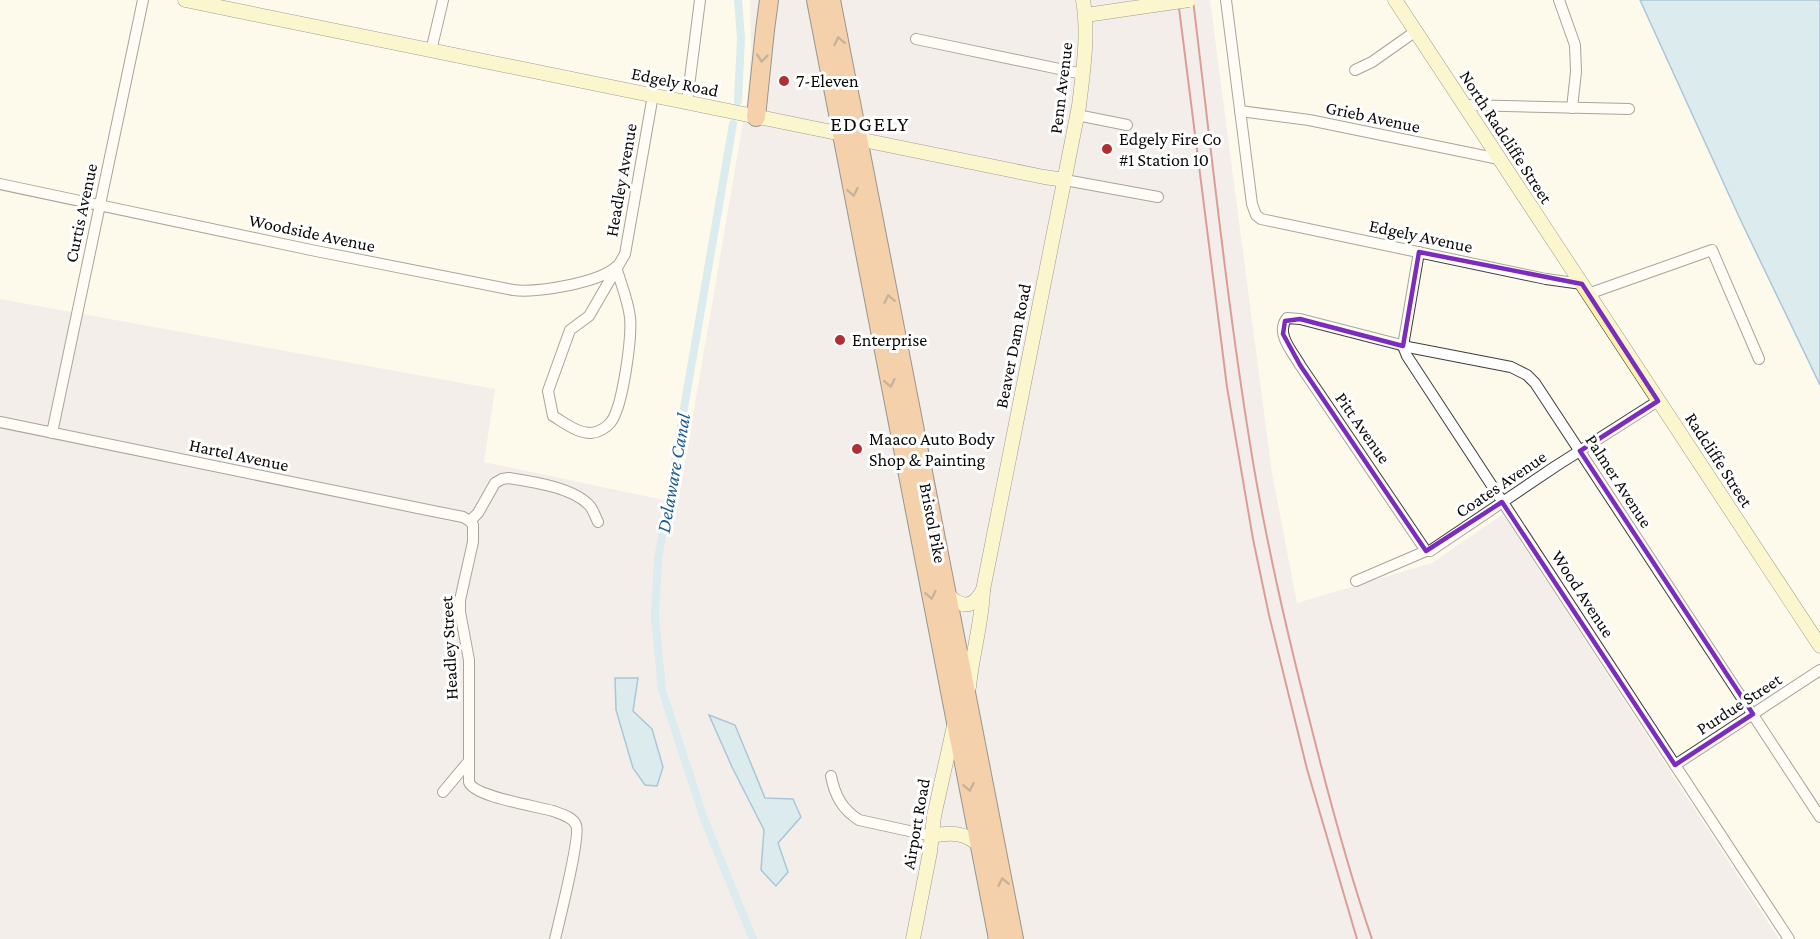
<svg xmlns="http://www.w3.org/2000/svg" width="1820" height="939" font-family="'Crimson Pro',serif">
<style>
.industrial{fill:#e9e0ea}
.water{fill:#b4d9f1;stroke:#418bc2;stroke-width:1.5}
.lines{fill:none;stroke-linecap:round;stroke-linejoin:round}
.canal{stroke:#b4d9f1;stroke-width:8}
.street-casing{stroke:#3e3e3e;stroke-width:12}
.secondary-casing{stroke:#2d2d2d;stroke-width:15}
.highway-casing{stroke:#1c1c1c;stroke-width:20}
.street{stroke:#fff;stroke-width:10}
.secondary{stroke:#f9f2ab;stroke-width:14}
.highway{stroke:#e9a15e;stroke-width:18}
.rail{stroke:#b02f32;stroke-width:2}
.secondary-bridge-casing{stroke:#2d2d2d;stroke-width:15;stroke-linecap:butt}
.secondary-bridge{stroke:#f9f2ab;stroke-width:14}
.oneway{stroke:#855e39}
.marked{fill:none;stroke:#7b2cbf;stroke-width:4.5;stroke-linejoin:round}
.poi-dot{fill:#b02f32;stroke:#fff;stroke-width:2}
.labels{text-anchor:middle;stroke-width:6;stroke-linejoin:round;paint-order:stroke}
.poi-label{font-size:18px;fill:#0b0b0b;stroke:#fff;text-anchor:start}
.street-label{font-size:18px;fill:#0b0b0b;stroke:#fff}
.water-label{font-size:20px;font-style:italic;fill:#1f5d93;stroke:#fff}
.quarter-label{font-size:21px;letter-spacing:1.5px;fill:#0b0b0b;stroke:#fff}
</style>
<rect width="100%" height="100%" fill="#fdfaeb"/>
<path class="industrial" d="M750,0H1210L1272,473L1297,603L1432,563L1503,514L1779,939H0V299L495,389L484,462L678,503L747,99L751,52Z"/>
<g class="water">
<path d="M1640,0H1820V385L1741,221Z"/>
<path d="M615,678H638L633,711L652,729L663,767L657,786L645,785L633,768L616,710Z"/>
<path d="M709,715L735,725L765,798L793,799L801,817L778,843L788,872L776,886L761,870L764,830L732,767Z"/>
</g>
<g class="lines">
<g class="canal">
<path d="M738,101L741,38L738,0"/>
<path d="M733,124L658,559L655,617L662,690L704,819L753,939"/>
</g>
<defs>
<g id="street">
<path d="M1226,0L1252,204L1256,215L1261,219L1546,279L1582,284"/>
<path d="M1559,0L1575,45L1576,72L1572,108"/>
<path d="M916,39L1083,74"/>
<path d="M431,51L443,0"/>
<path d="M1355,70L1372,62L1416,31"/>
<path d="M687,102L700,0"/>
<path d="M1464,105L1629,109"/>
<path d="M1240,111L1309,120L1499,159"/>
<path d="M1077,115L1127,125"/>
<path d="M1065,180L1158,197"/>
<path d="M0,184L311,250L513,290C537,293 598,283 616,267"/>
<path d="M1419,252L1403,346L1407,356L1789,939"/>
<path d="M616,267C621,284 628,300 630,317C632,337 623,406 611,422C606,428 599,432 591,433C577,433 565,423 553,416L548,391L570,330L589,316L625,254L653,95"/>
<path d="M1588,294L1712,250L1759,359"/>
<path d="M0,422L418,508L463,517L470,521"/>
<path d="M52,433L143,0"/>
<path d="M470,521L473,525V542L460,600V612L469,660V782C474,797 536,806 553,811C561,814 573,817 576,825C581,835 559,922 555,939"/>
<path d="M470,521L478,513L495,483L502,479L509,478C533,482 572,487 589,505C593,509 595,516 598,522"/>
<path d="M1426,551L1300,365C1292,351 1275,333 1287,318L1300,319L1413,348L1511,367L1527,375L1535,383L1820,817"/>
<path d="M1356,581L1426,551H1430L1556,466L1658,401"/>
<path d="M1675,765L1820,670"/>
<path d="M831,776C835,796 842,809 859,820L932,836"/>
<path d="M443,792L469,761"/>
</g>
<g id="secondary">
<path d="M185,0L842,134L858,139L1044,177L1065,180"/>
<path d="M1395,0L1820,646"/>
<path d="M1086,15L1154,5"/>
<path d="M947,594C961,608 973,609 983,590"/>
<path d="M969,687C972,654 982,623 983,590L1079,106C1083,71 1089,35 1083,0"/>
<path d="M932,836C951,832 966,832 981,847"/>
<path d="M913,939L930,852L934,816L954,726"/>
</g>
<g id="highway">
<path d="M816,0L998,939"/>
<path d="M831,0L1014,939"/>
<path d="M756,117L765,30L769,0"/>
</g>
</defs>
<use href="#street" class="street-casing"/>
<use href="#secondary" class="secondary-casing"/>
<use href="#highway" class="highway-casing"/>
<use href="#street" class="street"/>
<use href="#secondary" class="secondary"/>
<use href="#highway" class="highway"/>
<g class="rail">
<path d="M1178,0L1227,387L1253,539L1269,615L1307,769L1357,939"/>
<path d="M1193,0C1212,156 1228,313 1254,468C1269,555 1289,641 1311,726C1329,798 1348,869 1372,939"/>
</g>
<defs>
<path id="secondary-bridge" d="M1154,5L1189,0"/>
</defs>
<use href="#secondary-bridge" class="secondary-bridge-casing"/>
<use href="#secondary-bridge" class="secondary-bridge"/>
</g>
<defs><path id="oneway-chevron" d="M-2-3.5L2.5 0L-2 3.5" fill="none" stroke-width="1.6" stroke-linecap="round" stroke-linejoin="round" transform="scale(1.5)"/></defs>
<g class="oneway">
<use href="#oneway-chevron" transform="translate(839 41) rotate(-101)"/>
<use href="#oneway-chevron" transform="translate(762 58) rotate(96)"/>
<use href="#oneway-chevron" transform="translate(853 192) rotate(79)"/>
<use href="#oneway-chevron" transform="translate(889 299) rotate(-101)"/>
<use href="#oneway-chevron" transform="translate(890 383) rotate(79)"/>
<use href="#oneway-chevron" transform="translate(931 595) rotate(79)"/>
<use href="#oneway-chevron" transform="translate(969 787) rotate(79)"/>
<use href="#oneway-chevron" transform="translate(1003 882) rotate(-101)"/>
</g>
<path d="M0 0H1820V939H0ZM1419,252L1582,284L1658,401L1580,451L1753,714L1675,765L1502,502L1426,551L1300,365L1283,334L1285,321L1300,319L1403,346Z" fill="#fdfaeb" fill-opacity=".55" fill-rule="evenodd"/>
<path class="marked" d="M1419,252L1582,284L1658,401L1580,451L1753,714L1675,765L1502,502L1426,551L1300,365L1283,334L1285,321L1300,319L1403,346Z"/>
<g class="poi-dot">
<circle cx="784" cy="81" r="6"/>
<circle cx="1107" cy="149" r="6"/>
<circle cx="840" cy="340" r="6"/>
<circle cx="857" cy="449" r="6"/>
</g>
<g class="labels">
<g class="poi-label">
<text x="796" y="87">7-Eleven</text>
<text x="1119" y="145">Edgely Fire Co<tspan x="1119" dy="21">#1 Station 10</tspan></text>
<text x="852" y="346">Enterprise</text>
<text x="869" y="445">Maaco Auto Body<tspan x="869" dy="21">Shop &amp; Painting</tspan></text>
</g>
<g class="street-label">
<text transform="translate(675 82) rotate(12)" y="6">Edgely Road</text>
<text transform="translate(1061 88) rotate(-83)" y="6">Penn Avenue</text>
<text transform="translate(1373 117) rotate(12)" y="6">Grieb Avenue</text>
<text transform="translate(1506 137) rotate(57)" y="6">North Radcliffe Street</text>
<text transform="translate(621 180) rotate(-80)" y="6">Headley Avenue</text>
<text transform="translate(81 213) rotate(-78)" y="6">Curtis Avenue</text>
<text transform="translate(312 233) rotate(12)" y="6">Woodside Avenue</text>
<text transform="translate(1421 236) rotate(12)" y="6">Edgely Avenue</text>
<text transform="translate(1013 346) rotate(-79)" y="6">Beaver Dam Road</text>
<text transform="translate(1363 428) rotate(55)" y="6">Pitt Avenue</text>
<text transform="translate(239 455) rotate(12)" y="6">Hartel Avenue</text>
<text transform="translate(1719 460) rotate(57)" y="6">Radcliffe Street</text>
<text transform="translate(1619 481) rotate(57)" y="6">Palmer Avenue</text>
<text transform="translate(1501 484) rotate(-34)" y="6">Coates Avenue</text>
<text transform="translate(933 523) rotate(79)" y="6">Bristol Pike</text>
<text transform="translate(1583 594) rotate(57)" y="6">Wood Avenue</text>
<text transform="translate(449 648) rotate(-93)" y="6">Headley Street</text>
<text transform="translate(1739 704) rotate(-33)" y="6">Purdue Street</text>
<text transform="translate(916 824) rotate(-80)" y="6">Airport Road</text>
</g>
<g class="water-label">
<text transform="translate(673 473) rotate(-80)" y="7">Delaware Canal</text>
</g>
<g class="quarter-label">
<text x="870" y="131">EDGELY</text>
</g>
</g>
</svg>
